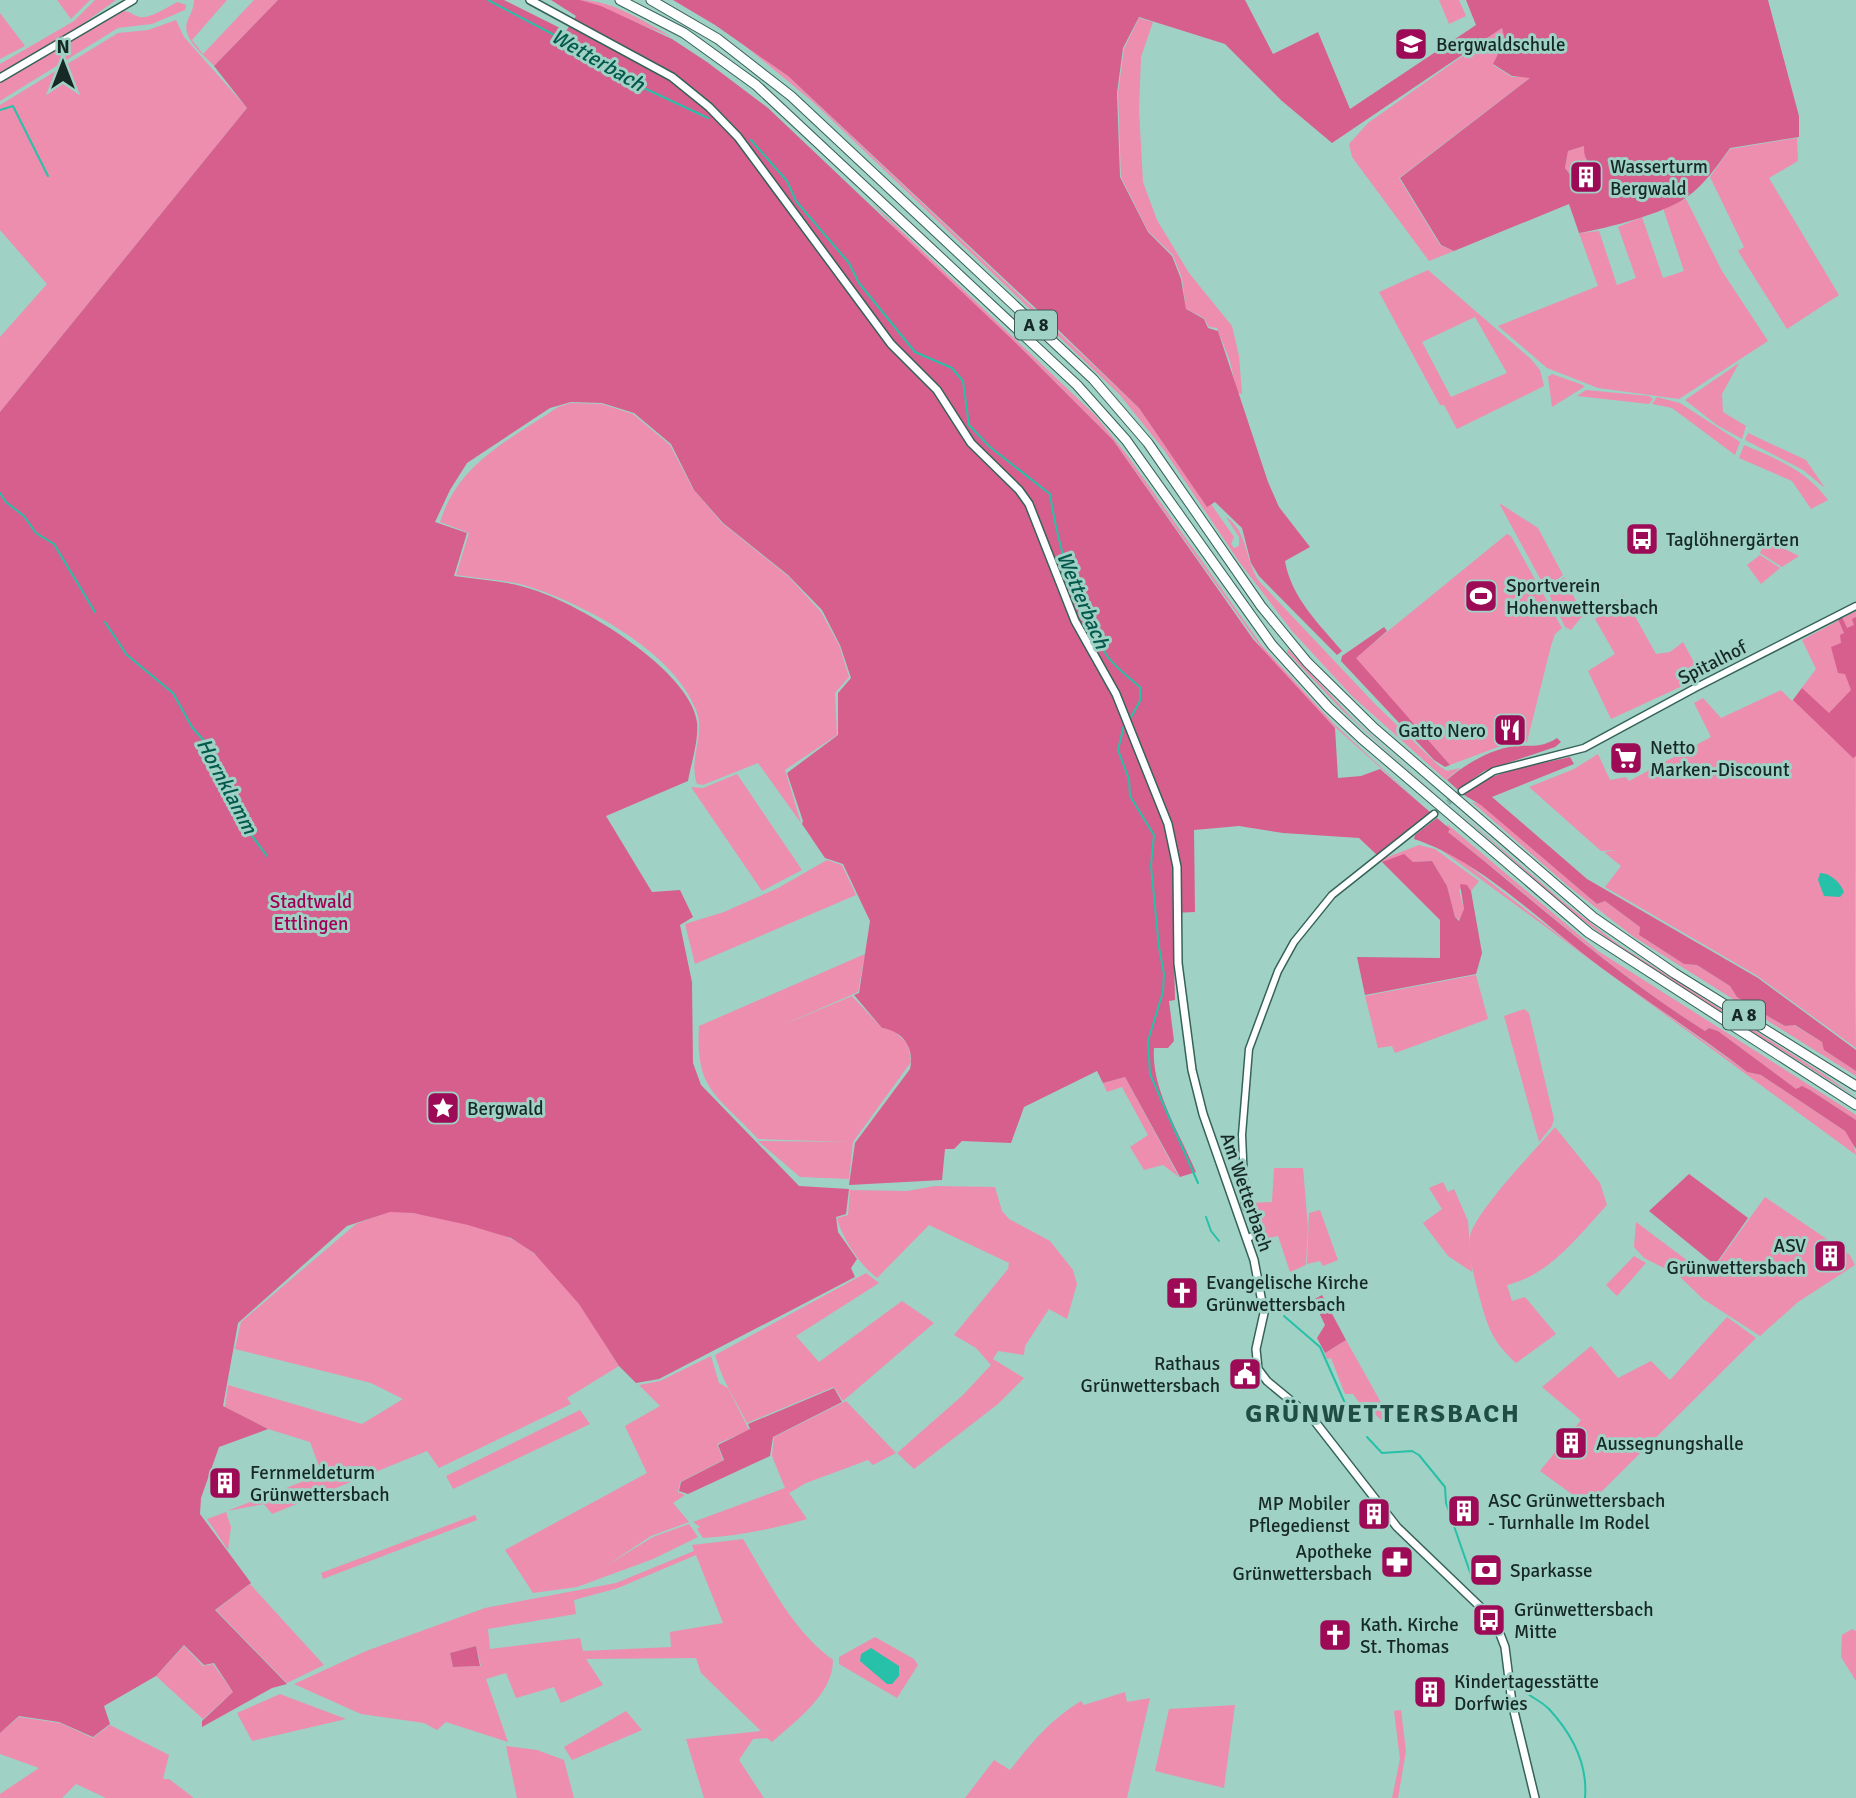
<svg xmlns="http://www.w3.org/2000/svg" width="1856" height="1798" font-family="Signika,sans-serif">
<style>
.green{fill:#ed8eaf;fill-rule:evenodd}
.forest{fill:#d75f8d;fill-rule:evenodd}
.water{fill:#26c1a8}
.lines{fill:none;stroke-linecap:round;stroke-linejoin:round}
.stream{stroke:#26c1a8;stroke-width:2}
.tertiary-tunnel{stroke:#84afa5;stroke-width:6;stroke-dasharray:6 3;stroke-linecap:butt}
.tertiary-casing{stroke:#356359;stroke-width:9}
.secondary-casing{stroke:#356359;stroke-width:10}
.motorway-casing{stroke:#356359;stroke-width:11}
.tertiary{stroke:#fff;stroke-width:6}
.secondary{stroke:#fff;stroke-width:7}
.motorway{stroke:#fff;stroke-width:9}
.labels{text-anchor:middle;stroke-width:6;stroke-linejoin:round;paint-order:stroke}
.shield{fill:#a0d1c5;stroke:#3f5b55;stroke-width:2}
.shield-label{font-size:18px;font-weight:bold;fill:#162925}
.poi-label{font-size:19px;fill:#162925;stroke:#a0d1c5;text-anchor:start}
.street-label{font-size:19px;fill:#162925;stroke:#a0d1c5}
.park-label{font-size:19px;fill:#a10056;stroke:#a0d1c5}
.water-label{font-size:21px;font-style:italic;fill:#03594c;stroke:#a0d1c5}
.district-label{font-size:26px;font-weight:bold;letter-spacing:2px;fill:#204e45;stroke:#a0d1c5}
</style>
<rect width="100%" height="100%" fill="#a0d1c5"/>
<g class="green">
<path d="M57,0H90L71,19Z"/>
<path d="M95,0H116L59,41L0,75V64L74,21Z"/>
<path d="M194,0H227L192,40L203,54L254,0H278L214,66C204,55 182,39 187,22C190,14 194,9 194,0Z"/>
<path d="M580,0C613,0 644,22 672,37Z"/>
<path d="M1439,0H1459L1466,16L1449,24Z"/>
<path d="M178,2L186,5L185,10L152,24L118,28L0,101V82L119,12C130,9 131,15 140,17C151,19 168,6 178,2Z"/>
<path d="M0,13L25,46L0,59Z"/>
<path d="M1139,18L1153,22L1141,57L1139,110L1143,182L1157,220L1189,273L1232,326L1239,356L1242,394L1237,393L1230,361L1217,328L1209,327L1204,318L1186,309L1182,278L1173,255L1148,231L1121,177L1118,93L1124,49Z"/>
<path d="M176,20L184,37L247,108L0,412V337L47,284L0,230V105L118,33L148,30Z"/>
<path d="M1502,28L1505,40L1493,65L1512,77H1531L1399,178L1440,245L1454,251L1429,261L1352,157L1349,144L1368,123Z"/>
<path d="M738,40L788,76L1139,408L1207,506L1211,504L1234,537L1231,544L1234,548L1239,546V537L1226,517C1248,531 1245,561 1259,581L1375,704L1439,766L1447,771L1460,768L1446,780L1352,696L1292,631L1240,563L1164,450L1119,394L813,102Z"/>
<path d="M1797,138L1798,161L1769,178L1839,295L1787,329L1738,251L1744,247L1710,177L1730,149Z"/>
<path d="M1584,146L1587,164L1602,171L1599,185C1585,193 1574,179 1565,168L1568,151Z"/>
<path d="M1686,199L1722,271L1768,341L1679,399L1598,388L1547,368L1498,326L1598,286L1579,233L1599,231L1617,285L1636,278L1618,227L1642,217L1663,278L1684,271L1663,208Z"/>
<path d="M872,203L1095,415L1127,455L1262,646L1333,723L1421,804L1315,709L1265,653L1113,440L1020,347L905,239Z"/>
<path d="M1428,270L1531,359L1540,370L1544,386L1457,429L1444,405H1440L1379,292ZM1475,317L1507,373L1451,397L1422,342Z"/>
<path d="M1739,363L1722,394L1723,412L1746,426L1742,439L1717,425L1685,400Z"/>
<path d="M1552,374L1583,385L1584,387L1552,407L1548,377Z"/>
<path d="M1586,390L1649,396L1653,399L1649,404L1577,396Z"/>
<path d="M1657,397L1680,403L1740,442L1735,455L1672,408L1652,404Z"/>
<path d="M571,403L602,404L633,414L670,445L693,489L722,523L789,577L821,612L839,645L849,677L835,693L837,735L785,770L801,823L758,763L703,785L697,784C688,759 706,734 696,710C674,653 591,608 536,589C512,580 482,579 456,575L469,533L440,522C459,462 510,440 558,407Z"/>
<path d="M1748,433L1806,460L1825,488L1803,470L1745,440Z"/>
<path d="M1744,445C1777,459 1806,470 1828,500L1811,509L1792,481L1739,458Z"/>
<path d="M1499,503L1538,528L1563,575L1549,586H1544Z"/>
<path d="M1507,534L1511,536L1562,628L1555,634L1551,646L1527,742L1506,744L1450,765L1355,658Z"/>
<path d="M1766,540L1799,556L1782,567L1760,553Z"/>
<path d="M1760,555L1780,568L1761,584L1747,565Z"/>
<path d="M1564,577L1583,615L1571,630L1565,627L1555,606L1558,604L1565,615L1569,613L1563,601L1553,603L1548,592Z"/>
<path d="M1623,595L1656,654L1670,652L1683,642L1702,677L1611,719L1588,671L1615,654L1595,619Z"/>
<path d="M1856,611L1855,985L1856,1048L1756,975L1605,887L1621,866L1604,852L1617,850L1601,851L1529,787L1574,769L1598,754L1610,780L1626,777L1629,781L1711,737L1694,703L1703,698L1721,718L1781,690L1792,701L1816,669L1802,640Z"/>
<path d="M1288,649L1353,719L1443,801L1343,711L1287,652Z"/>
<path d="M737,774L802,870L762,891L691,787L703,788Z"/>
<path d="M1472,802L1481,804L1591,899L1597,904L1605,901L1640,927L1639,935L1684,964L1697,965L1730,986L1737,997L1764,1014L1785,1026L1794,1025L1822,1042L1827,1052L1856,1071V1076L1634,937L1568,886Z"/>
<path d="M1452,806L1562,901L1619,945L1825,1075L1856,1097L1631,956L1564,906Z"/>
<path d="M1447,824L1598,951L1839,1104L1856,1115V1120L1810,1090L1799,1087L1797,1090L1718,1031L1709,1028L1705,1031C1612,973 1533,898 1448,832Z"/>
<path d="M1419,845L1435,849L1479,881L1471,891L1467,885L1459,890L1464,909L1462,921L1455,917L1447,886L1432,861L1413,862L1404,855L1382,862L1380,860Z"/>
<path d="M1437,847L1460,859L1602,968L1747,1072L1761,1075L1845,1131L1853,1142L1856,1155Z"/>
<path d="M827,860L842,865L856,895L695,964L685,924L724,912L778,888Z"/>
<path d="M865,954L858,992L778,1027L852,996L882,1028L893,1030L908,1044L911,1062L853,1142L849,1179L800,1177L758,1141L851,1142L758,1139C716,1094 695,1090 699,1026Z"/>
<path d="M1476,975L1488,1019L1395,1053L1392,1046L1378,1048L1365,996Z"/>
<path d="M1524,1009L1529,1013L1554,1119L1552,1126L1539,1142L1504,1016Z"/>
<path d="M1125,1077L1179,1177L1163,1165L1144,1170L1130,1147L1148,1135L1122,1087L1107,1092L1103,1083Z"/>
<path d="M1555,1127L1600,1183L1607,1205C1576,1238 1551,1274 1507,1285L1512,1301L1525,1297L1556,1334L1516,1363C1492,1341 1487,1326 1479,1295C1474,1277 1468,1255 1470,1237C1473,1214 1537,1148 1555,1127Z"/>
<path d="M1274,1168H1303L1308,1227L1306,1265L1290,1272L1278,1236L1265,1239L1261,1235L1264,1226L1248,1203L1272,1202Z"/>
<path d="M1443,1182L1448,1192L1454,1189L1468,1221L1472,1272L1448,1256L1423,1223L1442,1209L1429,1188Z"/>
<path d="M935,1186L995,1187L1002,1211L1009,1219L1050,1241L1073,1270L1077,1284L1067,1319L1049,1309L1025,1346L1024,1355L998,1351L993,1359L1024,1378L998,1404L914,1469L897,1453L963,1395L991,1365L976,1348L954,1335L1008,1269L1009,1263L929,1225L877,1278C860,1265 842,1238 837,1218L848,1215L850,1190L907,1191Z"/>
<path d="M1765,1197L1850,1255L1855,1265L1798,1302L1760,1336L1703,1299L1678,1275L1644,1258L1634,1247L1636,1222L1708,1276Z"/>
<path d="M1320,1210L1338,1260L1323,1266L1320,1261L1307,1264L1309,1213Z"/>
<path d="M390,1211C435,1214 495,1223 532,1252C570,1281 594,1327 619,1366L567,1398L571,1404L439,1468L427,1451L272,1514L264,1504L227,1511L322,1474L310,1442L268,1429L225,1407L228,1385L362,1424L403,1399L371,1383L235,1349L241,1322L356,1224Z"/>
<path d="M1634,1256L1646,1263L1617,1296L1606,1285Z"/>
<path d="M866,1273L879,1283L796,1336L819,1362L902,1301L934,1323L843,1401L834,1387L747,1423C735,1399 722,1380 715,1355Z"/>
<path d="M1727,1317L1756,1338L1590,1503H1584L1540,1471L1581,1420L1542,1387L1591,1346L1618,1378L1651,1361L1670,1380Z"/>
<path d="M1346,1340L1384,1408L1392,1415L1383,1422L1370,1409L1365,1411L1353,1394H1345L1331,1358L1327,1359L1325,1353Z"/>
<path d="M711,1356L719,1383L728,1388L749,1430L717,1444L723,1460L680,1482L678,1492L685,1495L673,1503L689,1522L651,1536L604,1567L653,1537L689,1524L698,1537L653,1559L577,1587L533,1593L505,1550L647,1473L625,1426L660,1406L639,1385L660,1381Z"/>
<path d="M846,1401L896,1453L873,1465L868,1460L806,1483L789,1493L807,1519C772,1529 740,1536 703,1538L697,1529L700,1527L693,1522L785,1488L772,1456L774,1437Z"/>
<path d="M580,1410L590,1424L453,1489L446,1476Z"/>
<path d="M226,1512L231,1527L228,1550L207,1519Z"/>
<path d="M475,1515L477,1520L323,1579L321,1573Z"/>
<path d="M743,1539C769,1582 792,1630 833,1660C833,1695 795,1721 772,1742L767,1738L753,1739L739,1760L764,1798H704L686,1739L761,1731L701,1673L696,1658L586,1659L603,1685L561,1703L554,1687L516,1698L506,1673L486,1679L508,1742L446,1722L437,1730L424,1723L361,1714L294,1684L366,1651L485,1608L616,1583L694,1551L692,1545ZM696,1555L723,1623L670,1632L671,1647L583,1651L580,1638L490,1649L488,1629L576,1614L574,1600L618,1588ZM476,1646L481,1666L453,1667L450,1653Z"/>
<path d="M250,1584L324,1665L287,1683L216,1610Z"/>
<path d="M1852,1629L1856,1631V1681L1841,1657L1842,1635Z"/>
<path d="M875,1637L914,1659L918,1665L897,1698L839,1664V1657Z"/>
<path d="M184,1646L203,1666L213,1664L233,1692L203,1719L156,1676Z"/>
<path d="M1125,1692L1127,1702L1150,1698L1127,1798H965L994,1760L1010,1770C1032,1742 1050,1720 1081,1701L1084,1705Z"/>
<path d="M280,1694L346,1719L252,1741L237,1713Z"/>
<path d="M1235,1705L1224,1788L1155,1771L1169,1709Z"/>
<path d="M1401,1710L1406,1751L1398,1798H1392L1400,1759L1394,1711Z"/>
<path d="M626,1711L642,1730L572,1760L564,1747Z"/>
<path d="M19,1717L60,1723L93,1738L110,1725L169,1755L163,1779H169L194,1798H106L76,1784L62,1798H0V1794L39,1768L0,1754V1733Z"/>
<path d="M506,1746L537,1750L564,1760L574,1798H517Z"/>
</g>
<g class="forest">
<path d="M278,0H504L566,31L576,16L551,0H580L601,6L672,39L707,62L768,108L1020,347L1113,440L1253,639L1335,728L1338,778L1361,776L1380,769L1430,812L1377,855L1359,838L1283,833L1239,826L1194,830L1195,912L1173,913L1175,1000L1169,1001L1174,1041L1168,1048H1154C1151,1089 1180,1134 1196,1172L1180,1177L1125,1077L1103,1083L1097,1071L1024,1107L1011,1143L962,1141L954,1149H945L942,1180L849,1185L855,1143L910,1069C915,1048 903,1031 882,1028L854,995L859,993L870,921L843,864L825,858L802,824L803,821L787,773L838,735V693L851,678L840,645L822,610L788,575L723,523L694,490L671,444L634,413L602,403L571,402L550,408L467,463L450,490L435,522L467,533L454,576C480,580 510,581 534,590C581,605 690,670 697,722C699,740 691,764 688,781L606,816L652,892L680,890L693,917L680,925L692,982L693,1063L701,1085L799,1186L849,1189L846,1214L836,1217L838,1232L857,1259L851,1268L855,1277L659,1379L636,1383L619,1366L579,1304L534,1253L511,1238L468,1225L413,1213L390,1212L347,1226L238,1323L223,1406L268,1429L219,1447L201,1498L200,1514L251,1583L215,1610L287,1684L272,1688L202,1727V1721L233,1692L214,1663L204,1665L184,1645L156,1676L104,1706L110,1724L93,1737L59,1722L19,1716L0,1733V412L247,108L214,66Z"/>
<path d="M673,0H1245L1273,54L1318,32L1350,109L1476,25L1466,0H1768L1799,116V137L1730,148C1717,166 1705,184 1687,197C1663,214 1608,228 1579,233L1569,204L1454,251L1441,245L1400,178L1530,78L1512,76L1493,64L1505,40L1502,28L1332,143L1282,101L1225,44L1139,17L1123,48L1117,93L1120,177L1148,232L1172,256L1181,279L1186,309L1204,319L1208,328L1218,331L1268,482L1279,507L1310,547L1285,561C1291,597 1319,624 1342,651L1337,655L1259,576L1251,563L1242,528L1215,502L1207,507L1139,408L1044,316L788,76L715,25ZM1584,146C1584,161 1588,163 1602,171L1599,185C1585,193 1573,179 1565,168L1568,151Z"/>
<path d="M1842,617L1847,628L1854,625L1852,619L1856,617V756L1853,758L1793,700L1802,688L1829,713L1851,690L1845,674L1838,673L1831,647L1841,643L1840,635L1844,633L1838,619Z"/>
<path d="M1384,627L1387,631L1356,658L1450,765L1445,767L1434,760L1341,661L1342,656Z"/>
<path d="M1557,738L1561,742L1555,747L1484,771L1458,790L1447,780C1465,764 1491,749 1515,746C1532,745 1542,748 1557,738Z"/>
<path d="M1570,757L1574,764L1492,797L1587,879L1758,978L1856,1050V1071L1824,1050L1822,1042L1795,1025L1785,1026L1764,1014L1737,997L1730,986L1697,965L1684,964L1639,935L1640,927L1605,901L1597,904L1591,899L1481,805L1464,795C1492,769 1534,766 1570,757Z"/>
<path d="M1437,818L1450,829L1448,832C1533,899 1612,973 1705,1031L1709,1028L1718,1031L1796,1089L1802,1086L1810,1090L1856,1120V1149L1845,1131L1761,1075L1747,1072C1699,1035 1648,1002 1599,966C1542,923 1481,861 1414,839L1415,835Z"/>
<path d="M1404,854L1413,862L1432,861L1447,886L1455,917L1459,921L1464,909L1460,884L1467,885L1471,891L1482,953L1476,974L1365,995L1357,957L1440,958V920L1382,862Z"/>
<path d="M1689,1174L1748,1218L1715,1265L1649,1211Z"/>
<path d="M1322,1295L1346,1340L1325,1353L1317,1338L1325,1325L1313,1300Z"/>
<path d="M834,1388L842,1402L773,1437L770,1456L688,1494L679,1491L681,1482L724,1460L718,1445L750,1429L748,1424Z"/>
<path d="M476,1646L480,1666L453,1667L450,1653Z"/>
</g>
<g class="water">
<path d="M1820,873C1830,873 1840,882 1844,892L1840,897L1824,896L1818,880Z"/>
<path d="M871,1648L899,1666V1676L892,1684H887L860,1661L861,1654Z"/>
</g>
<g class="lines">
<g class="stream">
<path d="M488,0L558,37L616,75L708,118"/>
<path d="M0,110L13,106L48,176"/>
<path d="M751,140L787,181L796,201L849,263L859,283L915,352L952,368L963,381L969,425L990,447L1050,494C1058,546 1077,614 1108,657C1116,668 1130,678 1140,687V701L1130,719"/>
<path d="M0,493L6,502L24,516L36,533L54,544L95,612"/>
<path d="M105,622L127,655L173,693L192,727L212,750L238,817L267,856"/>
<path d="M1124,725L1118,750L1129,779L1130,796L1154,835L1151,866L1159,947L1164,974L1163,992L1148,1041L1150,1074L1198,1183"/>
<path d="M1206,1217L1211,1231L1219,1241"/>
<path d="M1284,1316L1320,1347L1352,1419"/>
<path d="M1367,1437L1382,1453L1412,1451L1419,1455L1445,1487L1446,1503L1471,1575"/>
<path d="M1518,1680C1527,1699 1536,1696 1549,1709C1572,1734 1588,1763 1585,1798"/>
</g>
<path class="tertiary-tunnel" d="M1434,814L1462,791"/>
<defs>
<g id="tertiary">
<path d="M1462,791L1494,771L1584,748L1695,688L1856,606"/>
<path d="M1248,1238L1257,1234L1260,1228L1245,1205L1242,1135L1249,1049L1278,971L1294,942L1332,895L1434,814"/>
</g>
<g id="secondary">
<path d="M530,0L672,77L709,107L738,137L891,344L937,390L971,443L1019,490L1029,504L1075,621L1116,694L1168,824L1177,867L1178,963L1192,1070L1203,1114L1254,1260L1264,1313L1256,1349L1258,1369L1267,1381L1313,1419L1397,1527L1495,1621L1505,1647L1512,1703L1535,1798"/>
<path d="M0,78L133,0"/>
</g>
<g id="motorway">
<path d="M620,0L684,33L756,85L1077,385L1126,440L1272,645L1328,707L1361,738L1589,933L1856,1105"/>
<path d="M651,0L718,39L791,96L1093,379L1148,443L1261,606L1307,662L1374,728L1593,917L1674,973L1856,1086"/>
</g>
</defs>
<use href="#tertiary" class="tertiary-casing"/>
<use href="#secondary" class="secondary-casing"/>
<use href="#motorway" class="motorway-casing"/>
<use href="#tertiary" class="tertiary"/>
<use href="#secondary" class="secondary"/>
<use href="#motorway" class="motorway"/>
</g>
<defs>
<symbol id="school-square" viewBox="-11 -11 22 22"><rect x="-9" y="-9" width="18" height="18" rx="4" fill="#9d0a56" stroke="#a0d1c5"/><path d="M0-5L7-2L0 1L-7-2ZM-4 1L0 2.5L4 1V4Q0 6-4 4Z" fill="#fff"/></symbol>
<symbol id="building-square" viewBox="-11 -11 22 22"><rect x="-9" y="-9" width="18" height="18" rx="4" fill="#9d0a56" stroke="#a0d1c5"/><path d="M-4-6H4V6H1V3H-1V6H-4ZM-2.5-4.3h1.7v1.8h-1.7ZM.8-4.3h1.7v1.8H.8ZM-2.5-1h1.7V.8h-1.7ZM.8-1h1.7V.8H.8Z" fill="#fff"/></symbol>
<symbol id="bus-square" viewBox="-11 -11 22 22"><rect x="-9" y="-9" width="18" height="18" rx="4" fill="#9d0a56" stroke="#a0d1c5"/><path d="M-5-6H5V4H4V6H2V4H-2V6H-4V4H-5ZM-3.5-4V0h7V-4ZM-3.5 1.2v1.5H-2V1.2ZM2 1.2v1.5H3.5V1.2Z" fill="#fff"/></symbol>
<symbol id="stadium-square" viewBox="-11 -11 22 22"><rect x="-9" y="-9" width="18" height="18" rx="4" fill="#9d0a56" stroke="#a0d1c5"/><path d="M0-5a6.5 5 0 1 0 0 10a6.5 5 0 1 0 0-10ZM-3.5-1.8h7v3.6h-7Z" fill="#fff"/></symbol>
<symbol id="restaurant-square" viewBox="-11 -11 22 22"><rect x="-9" y="-9" width="18" height="18" rx="4" fill="#9d0a56" stroke="#a0d1c5"/><path d="M-5-6h1v4h1v-4h1v4h1v-4h1v5L-1.5 .5V6h-2V.5L-5-1ZM5-6V6H3V1.5H1.5Q1.5-4 5-6Z" fill="#fff"/></symbol>
<symbol id="supermarket-square" viewBox="-11 -11 22 22"><rect x="-9" y="-9" width="18" height="18" rx="4" fill="#9d0a56" stroke="#a0d1c5"/><path d="M-6-5.5h2.5l.6 2H6L4.5 2H-2.5L-4.4-4H-6ZM-1.5 3.2a1.3 1.3 0 1 0 .1 0ZM3 3.2a1.3 1.3 0 1 0 .1 0Z" fill="#fff"/></symbol>
<symbol id="sight-square" viewBox="-11 -11 22 22"><rect x="-9" y="-9" width="18" height="18" rx="4" fill="#9d0a56" stroke="#a0d1c5"/><path d="M0-6L1.8-2.2L6-1.7L2.9 1.2L3.7 5.4L0 3.3L-3.7 5.4L-2.9 1.2L-6-1.7L-1.8-2.2Z" fill="#fff"/></symbol>
<symbol id="church-square" viewBox="-11 -11 22 22"><rect x="-9" y="-9" width="18" height="18" rx="4" fill="#9d0a56" stroke="#a0d1c5"/><path d="M-1.2-6h2.4v3.5h3.3v2.4h-3.3V6h-2.4V-.1h-3.3v-2.4h3.3Z" fill="#fff"/></symbol>
<symbol id="civic-square" viewBox="-11 -11 22 22"><rect x="-9" y="-9" width="18" height="18" rx="4" fill="#9d0a56" stroke="#a0d1c5"/><path d="M-.6-6.5H3V-4.5H.6V-3L4-1V1h2V6H-6V1h2V-1L-.6-3ZM-1.2 2.5V6h2.4V2.5Z" fill="#fff"/></symbol>
<symbol id="pharmacy-square" viewBox="-11 -11 22 22"><rect x="-9" y="-9" width="18" height="18" rx="4" fill="#9d0a56" stroke="#a0d1c5"/><path d="M-2-6h4v4h4v4h-4v4h-4v-4h-4v-4h4Z" fill="#fff"/></symbol>
<symbol id="bank-square" viewBox="-11 -11 22 22"><rect x="-9" y="-9" width="18" height="18" rx="4" fill="#9d0a56" stroke="#a0d1c5"/><path d="M-6-4H6V4H-6ZM0-2.3a2.3 2.3 0 1 0 0 4.6a2.3 2.3 0 1 0 0-4.6Z" fill="#fff"/></symbol>
</defs>
<g fill-rule="evenodd">
<use href="#school-square" x="1392" y="25" width="38" height="38"/>
<use href="#building-square" x="1567" y="158" width="38" height="38"/>
<use href="#bus-square" x="1623" y="520" width="38" height="38"/>
<use href="#stadium-square" x="1462" y="577" width="38" height="38"/>
<use href="#restaurant-square" x="1491" y="711" width="38" height="38"/>
<use href="#supermarket-square" x="1607" y="739" width="38" height="38"/>
<use href="#sight-square" x="424" y="1089" width="38" height="38"/>
<use href="#building-square" x="1811" y="1237" width="38" height="38"/>
<use href="#church-square" x="1163" y="1274" width="38" height="38"/>
<use href="#civic-square" x="1226" y="1355" width="38" height="38"/>
<use href="#building-square" x="1552" y="1424" width="38" height="38"/>
<use href="#building-square" x="206" y="1464" width="38" height="38"/>
<use href="#building-square" x="1445" y="1492" width="38" height="38"/>
<use href="#building-square" x="1355" y="1495" width="38" height="38"/>
<use href="#pharmacy-square" x="1378" y="1543" width="38" height="38"/>
<use href="#bank-square" x="1467" y="1551" width="38" height="38"/>
<use href="#bus-square" x="1470" y="1601" width="38" height="38"/>
<use href="#church-square" x="1316" y="1616" width="38" height="38"/>
<use href="#building-square" x="1411" y="1673" width="38" height="38"/>
</g>
<g class="labels">
<g class="shield">
<rect x="1015" y="310.5" width="42" height="29" rx="5"/>
<rect x="1723" y="1000.5" width="42" height="29" rx="5"/>
</g>
<g class="shield-label">
<text x="1036" y="331">A 8</text>
<text x="1744" y="1021">A 8</text>
</g>
<g class="poi-label">
<text x="1436" y="51">Bergwaldschule</text>
<text x="1610" y="173">Wasserturm<tspan x="1610" dy="22">Bergwald</tspan></text>
<text x="1666" y="546">Taglöhnergärten</text>
<text x="1506" y="592">Sportverein<tspan x="1506" dy="22">Hohenwettersbach</tspan></text>
<text x="1486" y="737" text-anchor="end">Gatto Nero</text>
<text x="1650" y="754">Netto<tspan x="1650" dy="22">Marken-Discount</tspan></text>
<text x="467" y="1115">Bergwald</text>
<text x="1806" y="1252" text-anchor="end">ASV<tspan x="1806" dy="22">Grünwettersbach</tspan></text>
<text x="1206" y="1289">Evangelische Kirche<tspan x="1206" dy="22">Grünwettersbach</tspan></text>
<text x="1220" y="1370" text-anchor="end">Rathaus<tspan x="1220" dy="22">Grünwettersbach</tspan></text>
<text x="1596" y="1450">Aussegnungshalle</text>
<text x="250" y="1479">Fernmeldeturm<tspan x="250" dy="22">Grünwettersbach</tspan></text>
<text x="1488" y="1507">ASC Grünwettersbach<tspan x="1488" dy="22">- Turnhalle Im Rodel</tspan></text>
<text x="1350" y="1510" text-anchor="end">MP Mobiler<tspan x="1350" dy="22">Pflegedienst</tspan></text>
<text x="1372" y="1558" text-anchor="end">Apotheke<tspan x="1372" dy="22">Grünwettersbach</tspan></text>
<text x="1510" y="1577">Sparkasse</text>
<text x="1514" y="1616">Grünwettersbach<tspan x="1514" dy="22">Mitte</tspan></text>
<text x="1360" y="1631">Kath. Kirche<tspan x="1360" dy="22">St. Thomas</tspan></text>
<text x="1454" y="1688">Kindertagesstätte<tspan x="1454" dy="22">Dorfwies</tspan></text>
</g>
<g class="street-label">
<text transform="translate(1712 662) rotate(-27)" y="7">Spitalhof</text>
<text transform="translate(1247 1192) rotate(71)" y="7">Am Wetterbach</text>
</g>
<g class="park-label">
<text x="311" y="908">Stadtwald<tspan x="311" dy="22">Ettlingen</tspan></text>
</g>
<g class="water-label">
<text transform="translate(598 60) rotate(30)" y="7">Wetterbach</text>
<text transform="translate(1083 600) rotate(67)" y="7">Wetterbach</text>
<text transform="translate(227 786) rotate(62)" y="7">Hornklamm</text>
</g>
<g class="district-label">
<text x="1383" y="1422">GRÜNWETTERSBACH</text>
</g>
</g>
<g transform="translate(63 63)" stroke="#a0d1c5" stroke-width="5" paint-order="stroke">
<path d="M0-5L12 26L0 18L-12 26Z" fill="#162925"/>
<text y="-10" font-size="19" font-weight="bold" text-anchor="middle" fill="#162925">N</text>
</g>
</svg>
